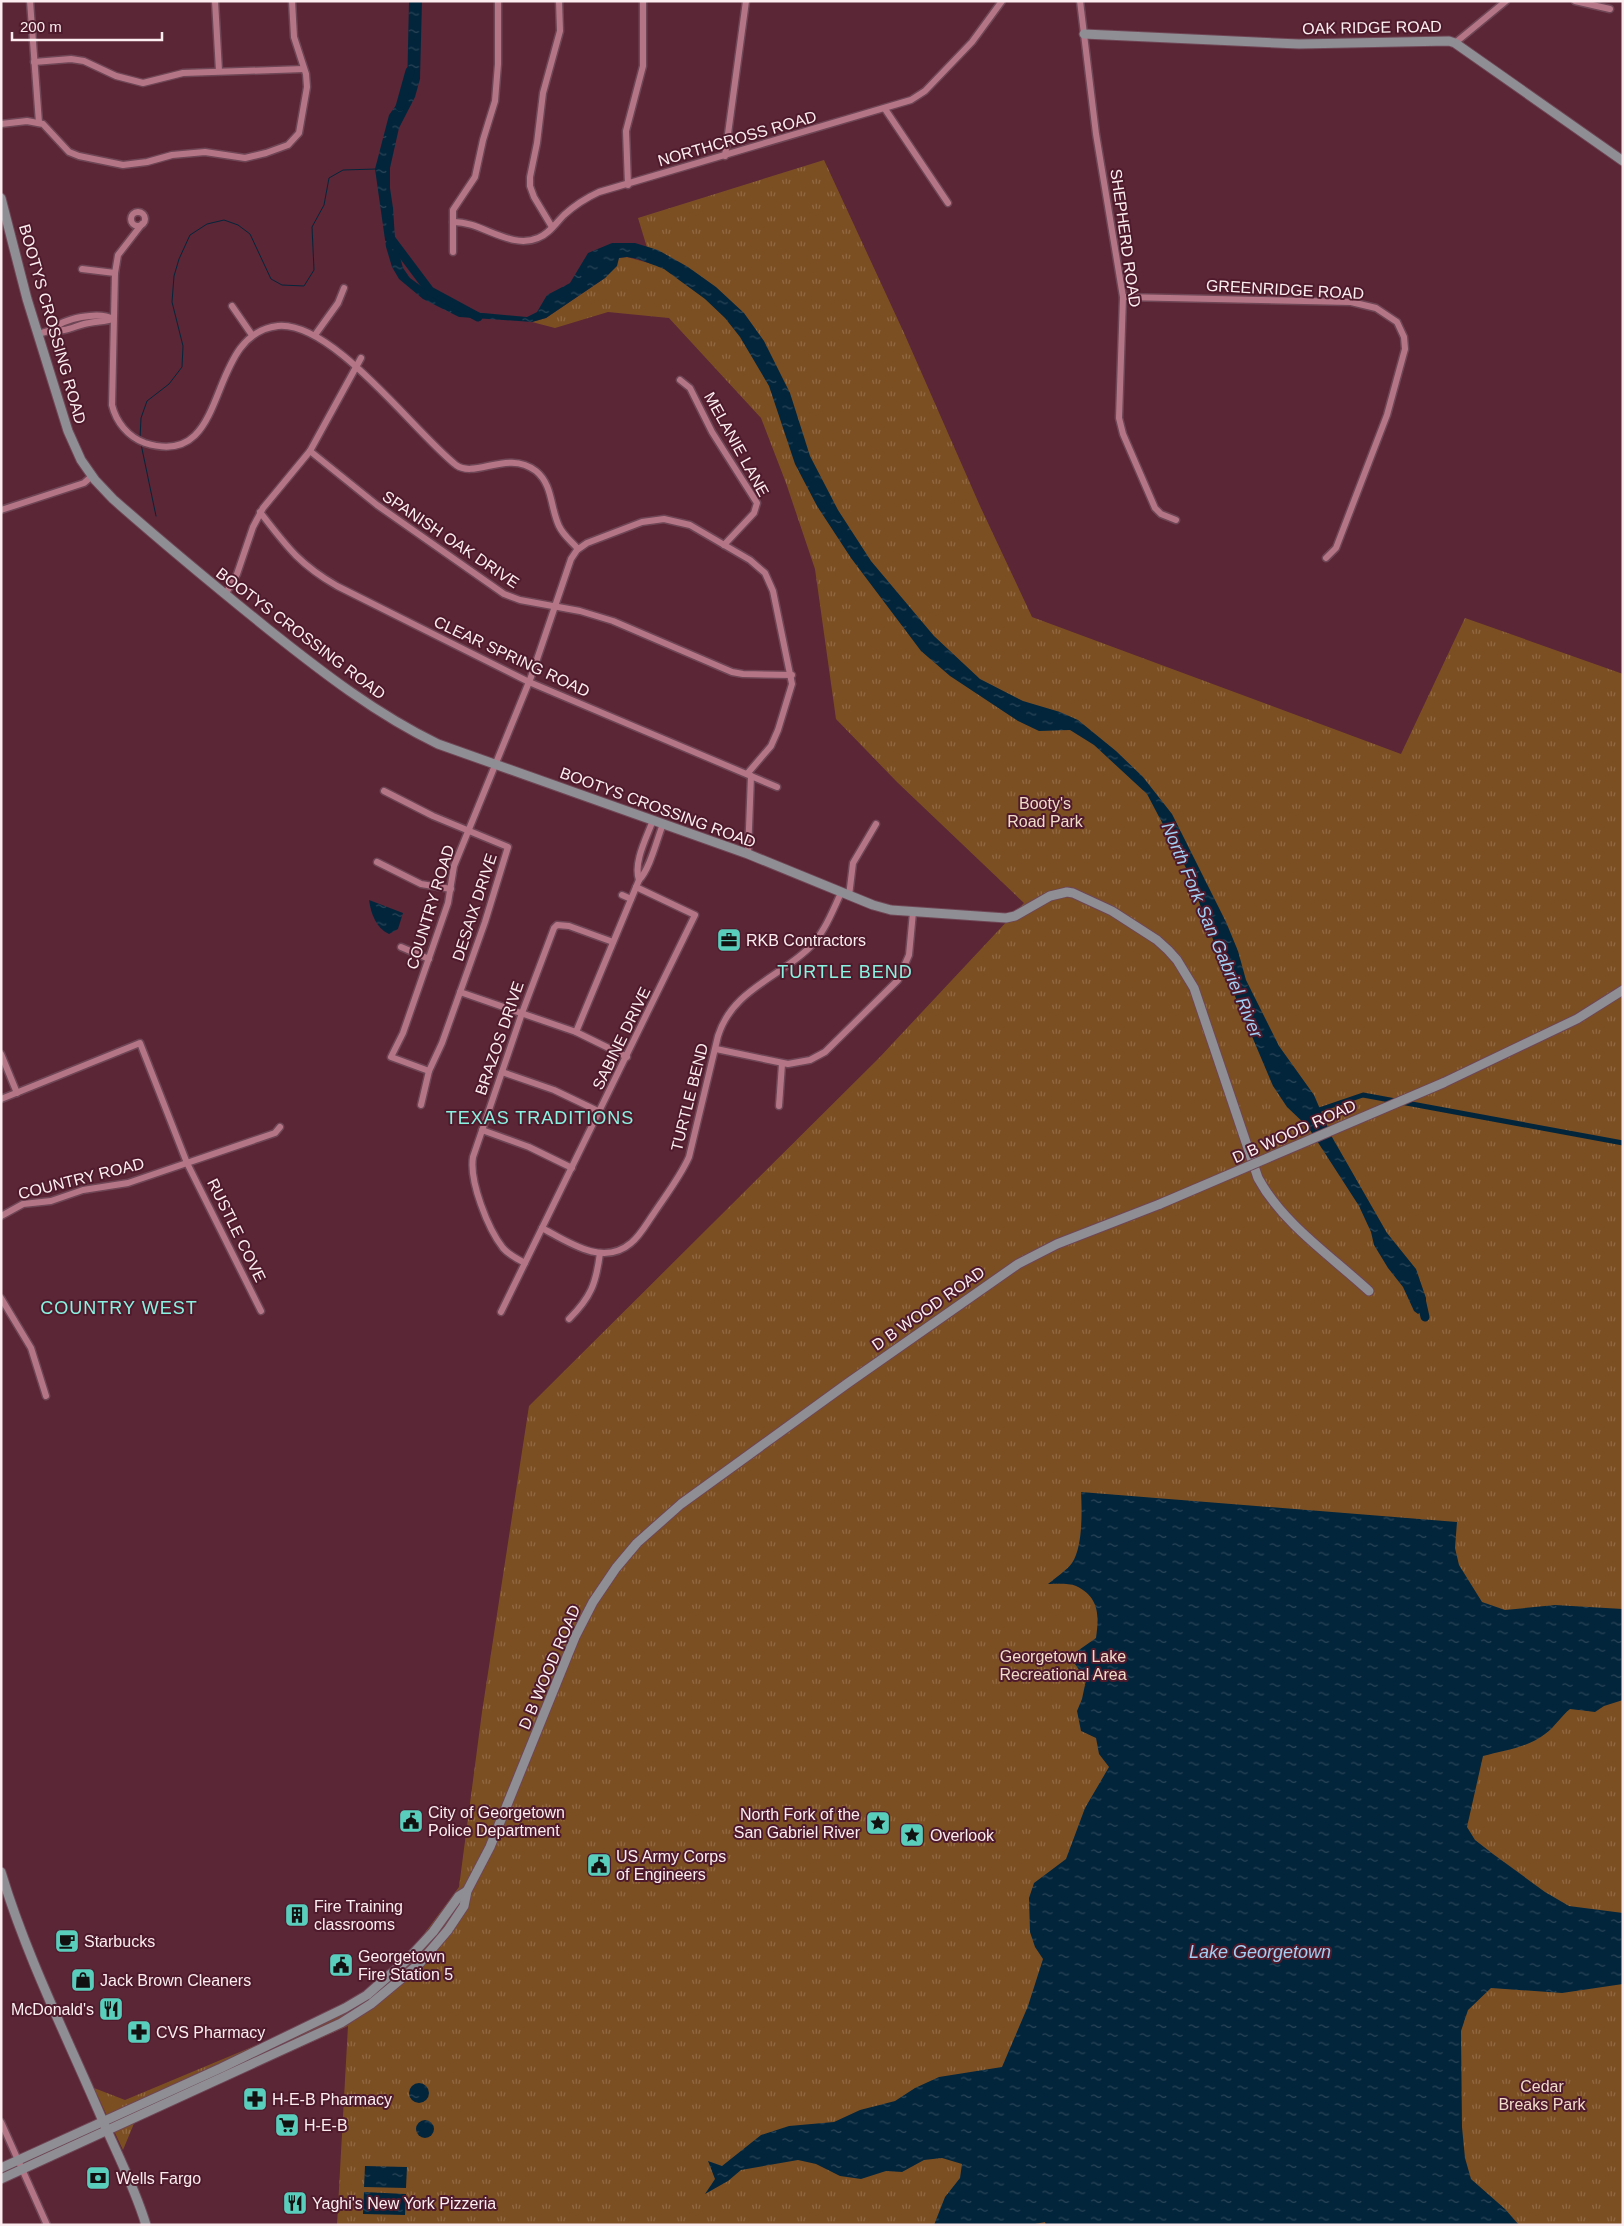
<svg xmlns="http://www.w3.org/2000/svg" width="1624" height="2226" font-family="Helvetica,sans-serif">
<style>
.park{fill:url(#park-tufts)}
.water{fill:url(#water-ripples)}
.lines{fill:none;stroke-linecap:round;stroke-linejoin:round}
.stream{stroke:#03253b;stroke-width:1}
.canal{stroke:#03253b;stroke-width:5}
.river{stroke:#03253b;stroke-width:9}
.street-casing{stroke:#6f4655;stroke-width:9}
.secondary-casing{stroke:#6f4655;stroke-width:11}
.street{stroke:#b47687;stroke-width:6}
.secondary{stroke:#8e8e94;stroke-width:9}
.secondary-bridge-casing{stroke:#6f4655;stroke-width:11;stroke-linecap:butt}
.secondary-bridge{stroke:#8e8e94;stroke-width:9}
.labels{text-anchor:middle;stroke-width:4;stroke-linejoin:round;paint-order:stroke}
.street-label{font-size:16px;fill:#fbedf0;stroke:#4f1b2c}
.park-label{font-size:16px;fill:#f1dbc9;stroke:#4f1b2c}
.poi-label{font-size:16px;fill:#fbedf0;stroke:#4f1b2c;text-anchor:start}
.water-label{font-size:18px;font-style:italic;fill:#a2cff3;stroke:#4f1b2c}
.neighbourhood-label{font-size:18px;letter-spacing:1px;fill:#8af2e1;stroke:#4f1b2c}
</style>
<defs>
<pattern id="park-tufts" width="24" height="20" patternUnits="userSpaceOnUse" patternTransform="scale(1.25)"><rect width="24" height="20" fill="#7c4f23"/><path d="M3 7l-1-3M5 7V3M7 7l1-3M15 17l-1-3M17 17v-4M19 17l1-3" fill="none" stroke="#906943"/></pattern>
<pattern id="water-ripples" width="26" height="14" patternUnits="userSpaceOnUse" patternTransform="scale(1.25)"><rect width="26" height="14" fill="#03253b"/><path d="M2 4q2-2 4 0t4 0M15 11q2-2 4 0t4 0" fill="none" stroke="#294558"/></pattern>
</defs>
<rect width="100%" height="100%" fill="#5b2636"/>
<path class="park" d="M824,160L904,333L980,506L1032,617L1401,754L1465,618L1623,674V2225H337L348,2026L135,2121L123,2150L94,2088L125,2100L290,2031L346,2004L372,1986L409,1954L459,1887L482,1712L529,1406L879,1058L1024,903L897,782L836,719L815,569L786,483L761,418L669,318L608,312L555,328L532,322L546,318L605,278L619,258L627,257L652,264L638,218Z"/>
<g class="water">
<path d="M409,1H422L420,79L415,97L399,128L390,168V188L393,208L395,238L403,268L410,278L440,300L462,311L527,317L537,312L547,295L570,283L588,253L612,243H635L658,250L688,267L716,287L744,313L764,341L790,393L810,456L838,510L871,561L934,636L980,679L1023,701L1060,712L1078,720L1116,751L1143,777L1172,814L1226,922L1238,951L1246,980L1279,1046L1314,1095L1332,1137L1387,1233L1416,1269L1426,1298V1309L1418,1314L1414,1311L1403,1287L1388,1268L1374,1245L1371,1232L1359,1206L1308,1127L1287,1107L1273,1086L1229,982L1187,870L1147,794L1094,745L1070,730L1039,731L1018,721L950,676L921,651L851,558L817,506L795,464L769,386L740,337L725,318L705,299L664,269L638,259L627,257L619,258L617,266L605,278L546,318L532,322L459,317L423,299L399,279L392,267L386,247L375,169L389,115L407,90Z"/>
<path d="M369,900L403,913L398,929L389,934C376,928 371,914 369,900Z"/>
<path d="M1081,1492L1457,1522L1455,1548L1459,1565L1482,1602L1505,1610L1555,1605L1623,1609V1700L1604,1706L1595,1712L1570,1709C1561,1716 1555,1727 1545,1734C1527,1748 1504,1750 1483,1756L1467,1827L1475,1840L1493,1854L1545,1892L1569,1906L1623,1913V1984L1562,1993L1491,1988L1468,2010L1461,2031L1462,2127L1465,2158L1471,2179L1505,2209L1519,2225H1046L1045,2222L1030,2225H934L945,2197L960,2178L962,2164L942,2158L924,2160L902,2172L886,2171L861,2179L840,2176L816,2164L798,2160L741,2170L728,2181L705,2194L715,2179L708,2161L722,2166L761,2135L789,2126L834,2122L860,2110L895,2101L915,2088L939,2077L1002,2067L1028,2006L1043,1959L1035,1947L1030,1932L1029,1898L1034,1883L1066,1859L1085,1808L1109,1767L1099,1754L1096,1738L1081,1731L1077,1711L1082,1699L1086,1680L1075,1664L1066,1659L1096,1638C1099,1617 1100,1597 1076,1586C1069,1583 1056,1584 1048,1584C1056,1577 1066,1571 1072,1563C1083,1547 1082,1510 1081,1492Z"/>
<circle cx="419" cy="2093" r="10"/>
<circle cx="425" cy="2129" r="9"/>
<path d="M365,2166L407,2167L406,2188L364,2187Z"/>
<path d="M364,2192L406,2194L405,2215L363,2214Z"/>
</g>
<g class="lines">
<g class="stream">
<path d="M140,438L141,418L147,401L169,384L182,367L183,346L172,302L174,276L179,259L190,235L207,224L224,220L238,225L250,234L271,279L282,285L304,286L314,270L312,227L324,205L329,178L343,170L376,169"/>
<path d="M141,444L156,516"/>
</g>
<path class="canal" d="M1316,1111L1363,1095L1623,1143"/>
<g class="river">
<path d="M400,107L410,71"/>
<path d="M391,239L430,291L478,317"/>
<path d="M1421,1299L1425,1317"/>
</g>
<defs>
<g id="street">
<path d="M30,1L39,123"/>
<path d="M215,1L219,71"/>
<path d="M1080,1L1096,134L1123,297L1119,418L1123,434L1155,508L1161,514L1176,520"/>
<path d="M1575,1L1610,9"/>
<path d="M1455,43L1506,1"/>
<path d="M34,62L71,59L84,61L116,76L143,83L183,73L304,69"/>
<path d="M885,109L948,203"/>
<path d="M1,124L27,121L43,124L69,152L79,156L123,165L147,162L172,155L205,152L245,158L266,153L288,145L299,133L307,87L306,74L294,37L292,1"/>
<path d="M725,156L746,1"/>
<path d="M628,185L626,131L643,66V1"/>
<circle cx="138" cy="219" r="7"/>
<path d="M453,222C481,221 510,250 538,238C549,234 556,223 564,215C575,205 586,198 599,192L911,100L925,91L972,42L1002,1"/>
<path d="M142,224L118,255L115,273L112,405C116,422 128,437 145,443C233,471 203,334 278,326C333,321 414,432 456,465C475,479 508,449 536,471C553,485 550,507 559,526C563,535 571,541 578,549"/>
<path d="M552,227L534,197L530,186V177L537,143L543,93L560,31L559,1"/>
<path d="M453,252V210L475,177L483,140L495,101L498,64V1"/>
<path d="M82,269L115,273"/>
<path d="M1123,297L1351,302L1376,308L1397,322L1404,337L1405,349L1387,415L1336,548L1326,558"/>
<path d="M232,306L252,335"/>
<path d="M52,330C63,318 99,311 113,319"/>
<path d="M52,330C65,333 76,325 89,323C97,321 105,322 113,319"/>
<path d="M38,334L52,330"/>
<path d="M315,335L338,303L344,288"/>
<path d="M680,380L690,388L712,432L757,503L754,513L724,545"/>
<path d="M310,451L377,505L504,594L520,600L580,611L613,621L732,672L743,674L792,675"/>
<path d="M1,510L84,483L92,476"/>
<path d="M260,512C287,547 299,564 337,586L529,682L777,787"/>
<path d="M225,595L237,574L253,527L263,508L310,451L361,358"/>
<path d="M384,791L433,816L508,847L485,922L442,1043L429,1071L421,1105"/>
<path d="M748,854L751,776"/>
<path d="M377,862L421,884L451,889"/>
<path d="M639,880C633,862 647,837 653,820"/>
<path d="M622,895L631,899"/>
<path d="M849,896L853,863L876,824"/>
<path d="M401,947L429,959"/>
<path d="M460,992L576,1032L627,1057"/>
<path d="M576,1032L639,880C650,869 657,839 663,824"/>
<path d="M716,1049L788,1064L810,1060L825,1052L898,980L909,955L913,912"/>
<path d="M1,1054L17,1093"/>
<path d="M429,1071L391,1057L403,1033L448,903L454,866L531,677L571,559L577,550L587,543L642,522L664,519L690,525L750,560L765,573L773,591L792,684L778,730L771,746L747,774"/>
<path d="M502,1072L554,1090L600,1112"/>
<path d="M1,1099L140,1043L187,1163L261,1311"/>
<path d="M779,1106L782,1064"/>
<path d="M482,1130L529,1147L572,1168"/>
<path d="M1,1216L23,1204L51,1201L83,1190L128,1183L275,1133L280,1127"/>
<path d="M542,1228C568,1242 603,1267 631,1243C640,1236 647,1223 654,1213C666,1195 680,1177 689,1157L718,1036C732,991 776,979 808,949C824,934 832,912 841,893"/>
<path d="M525,1263C517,1259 509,1255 503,1248C488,1229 469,1181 473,1157L522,1013L554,928L557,925L569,926L613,942"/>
<path d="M1,1298L31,1348L46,1396"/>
<path d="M501,1312L695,915L636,887"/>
<path d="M569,1319C591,1297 596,1284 600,1253"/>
<path d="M1,2122L47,2225"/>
</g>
<g id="secondary">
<path d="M1084,34L1299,44L1449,41L1455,43L1623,161"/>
<path d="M1,198L27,299L68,431L81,460L95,480L113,499C164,544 216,587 268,629C322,672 376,714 438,744L748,854L873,905L891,910L1006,918L1015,916L1050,896L1067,892L1073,893L1112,911L1157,940L1168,950L1177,960L1194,988L1258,1178C1283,1224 1331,1256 1369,1291"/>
<path d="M1443,1083L1577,1019L1623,990"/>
<path d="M1,1872C26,1955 65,2033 99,2112C115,2150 134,2185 146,2225"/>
<path d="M1,2168L221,2068L345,2008L367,1995L409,1958L433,1932L459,1896L467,1891"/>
<path d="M1,2179L341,2023L371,2004L419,1964L448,1930L464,1906L467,1891L490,1847L575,1637L593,1602L616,1568L637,1543L681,1504L848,1383L1018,1264L1057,1244L1160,1204"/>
</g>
</defs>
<use href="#street" class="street-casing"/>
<use href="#secondary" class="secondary-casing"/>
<use href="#street" class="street"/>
<use href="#secondary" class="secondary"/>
<defs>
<path id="secondary-bridge" d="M1160,1204L1443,1083"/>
</defs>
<use href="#secondary-bridge" class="secondary-bridge-casing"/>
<use href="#secondary-bridge" class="secondary-bridge"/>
</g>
<defs>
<symbol id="office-square" viewBox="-11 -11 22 22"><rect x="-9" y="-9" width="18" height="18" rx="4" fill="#5acebd" stroke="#4f1b2c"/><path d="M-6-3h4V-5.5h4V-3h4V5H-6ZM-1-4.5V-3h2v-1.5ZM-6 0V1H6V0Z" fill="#111"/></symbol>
<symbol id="civic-square" viewBox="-11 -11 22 22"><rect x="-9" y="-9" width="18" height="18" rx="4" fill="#5acebd" stroke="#4f1b2c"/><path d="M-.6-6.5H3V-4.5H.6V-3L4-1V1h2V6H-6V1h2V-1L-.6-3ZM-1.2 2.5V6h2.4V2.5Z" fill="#111"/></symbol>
<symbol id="sight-square" viewBox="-11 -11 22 22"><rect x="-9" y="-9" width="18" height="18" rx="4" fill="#5acebd" stroke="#4f1b2c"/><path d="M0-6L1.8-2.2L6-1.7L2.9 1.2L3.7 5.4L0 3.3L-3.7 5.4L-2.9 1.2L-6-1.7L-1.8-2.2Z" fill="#111"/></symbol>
<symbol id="building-square" viewBox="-11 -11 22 22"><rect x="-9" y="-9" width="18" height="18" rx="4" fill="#5acebd" stroke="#4f1b2c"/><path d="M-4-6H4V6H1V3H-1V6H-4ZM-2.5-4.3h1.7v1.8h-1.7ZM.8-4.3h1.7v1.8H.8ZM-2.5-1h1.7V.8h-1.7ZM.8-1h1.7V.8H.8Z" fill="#111"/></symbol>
<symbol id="cafe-square" viewBox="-11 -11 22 22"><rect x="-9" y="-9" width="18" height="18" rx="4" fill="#5acebd" stroke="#4f1b2c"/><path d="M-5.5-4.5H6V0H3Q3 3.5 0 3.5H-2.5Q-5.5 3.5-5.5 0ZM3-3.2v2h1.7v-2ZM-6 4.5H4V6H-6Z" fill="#111"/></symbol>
<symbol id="shop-square" viewBox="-11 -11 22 22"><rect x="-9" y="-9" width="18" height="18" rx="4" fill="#5acebd" stroke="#4f1b2c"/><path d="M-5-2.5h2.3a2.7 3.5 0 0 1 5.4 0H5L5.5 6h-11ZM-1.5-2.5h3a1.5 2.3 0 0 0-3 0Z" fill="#111"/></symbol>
<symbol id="restaurant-square" viewBox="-11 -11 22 22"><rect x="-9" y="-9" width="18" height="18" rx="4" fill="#5acebd" stroke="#4f1b2c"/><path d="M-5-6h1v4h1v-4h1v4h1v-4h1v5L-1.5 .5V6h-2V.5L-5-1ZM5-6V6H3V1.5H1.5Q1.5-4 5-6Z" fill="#111"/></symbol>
<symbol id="pharmacy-square" viewBox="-11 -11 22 22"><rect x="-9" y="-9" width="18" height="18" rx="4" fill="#5acebd" stroke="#4f1b2c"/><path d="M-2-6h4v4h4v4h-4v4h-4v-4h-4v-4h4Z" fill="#111"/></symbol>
<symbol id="supermarket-square" viewBox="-11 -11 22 22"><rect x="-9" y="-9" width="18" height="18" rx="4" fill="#5acebd" stroke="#4f1b2c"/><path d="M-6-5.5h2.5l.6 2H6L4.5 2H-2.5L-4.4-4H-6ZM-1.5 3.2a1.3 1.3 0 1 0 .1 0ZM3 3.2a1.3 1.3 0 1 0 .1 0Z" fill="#111"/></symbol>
<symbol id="bank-square" viewBox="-11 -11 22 22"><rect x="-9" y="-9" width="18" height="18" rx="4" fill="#5acebd" stroke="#4f1b2c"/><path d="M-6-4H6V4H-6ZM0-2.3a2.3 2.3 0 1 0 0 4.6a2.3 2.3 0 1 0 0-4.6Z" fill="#111"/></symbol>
</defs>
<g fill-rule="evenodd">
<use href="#office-square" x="715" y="926" width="28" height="28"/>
<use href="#civic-square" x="397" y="1807" width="28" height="28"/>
<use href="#sight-square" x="864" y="1809" width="28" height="28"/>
<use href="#sight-square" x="898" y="1821" width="28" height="28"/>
<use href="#civic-square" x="585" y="1851" width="28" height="28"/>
<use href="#building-square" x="283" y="1901" width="28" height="28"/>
<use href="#cafe-square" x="53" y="1927" width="28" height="28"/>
<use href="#civic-square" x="327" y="1951" width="28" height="28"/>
<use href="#shop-square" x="69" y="1966" width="28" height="28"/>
<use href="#restaurant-square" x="97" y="1995" width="28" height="28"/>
<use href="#pharmacy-square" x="125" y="2018" width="28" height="28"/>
<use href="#pharmacy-square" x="241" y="2085" width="28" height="28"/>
<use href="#supermarket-square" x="273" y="2111" width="28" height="28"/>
<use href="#bank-square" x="84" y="2164" width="28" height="28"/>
<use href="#restaurant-square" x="281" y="2189" width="28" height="28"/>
</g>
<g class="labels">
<g class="street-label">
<text transform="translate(1372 27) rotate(-1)" y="6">OAK RIDGE ROAD</text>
<text transform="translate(737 138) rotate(-16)" y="6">NORTHCROSS ROAD</text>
<text transform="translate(1126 238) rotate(82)" y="6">SHEPHERD ROAD</text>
<text transform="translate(1285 289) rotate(3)" y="6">GREENRIDGE ROAD</text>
<text transform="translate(53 324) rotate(74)" y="6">BOOTYS CROSSING ROAD</text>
<text transform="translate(737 444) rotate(61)" y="6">MELANIE LANE</text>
<text transform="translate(451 539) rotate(34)" y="6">SPANISH OAK DRIVE</text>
<text transform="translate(301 633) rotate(37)" y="6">BOOTYS CROSSING ROAD</text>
<text transform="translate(512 656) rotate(25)" y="6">CLEAR SPRING ROAD</text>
<text transform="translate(658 807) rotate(20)" y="6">BOOTYS CROSSING ROAD</text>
<text transform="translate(430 907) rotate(-73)" y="6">COUNTRY ROAD</text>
<text transform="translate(474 907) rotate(-72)" y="6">DESAIX DRIVE</text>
<text transform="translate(499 1038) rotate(-71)" y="6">BRAZOS DRIVE</text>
<text transform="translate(621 1038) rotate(-64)" y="6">SABINE DRIVE</text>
<text transform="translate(689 1097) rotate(-76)" y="6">TURTLE BEND</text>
<text transform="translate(1294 1131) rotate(-24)" y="6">D B WOOD ROAD</text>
<text transform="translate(81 1178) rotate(-14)" y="6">COUNTRY ROAD</text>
<text transform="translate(237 1230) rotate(64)" y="6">RUSTLE COVE</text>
<text transform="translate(928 1308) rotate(-35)" y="6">D B WOOD ROAD</text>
<text transform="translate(549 1667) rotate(-67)" y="6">D B WOOD ROAD</text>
</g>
<g class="park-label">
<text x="1045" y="809">Booty's<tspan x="1045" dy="18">Road Park</tspan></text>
<text x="1063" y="1662">Georgetown Lake<tspan x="1063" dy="18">Recreational Area</tspan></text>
<text x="1542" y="2092">Cedar<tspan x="1542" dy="18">Breaks Park</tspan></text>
</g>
<g class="poi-label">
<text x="746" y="946">RKB Contractors</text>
<text x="428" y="1818">City of Georgetown<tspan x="428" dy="18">Police Department</tspan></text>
<text x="860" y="1820" text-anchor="end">North Fork of the<tspan x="860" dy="18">San Gabriel River</tspan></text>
<text x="930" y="1841">Overlook</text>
<text x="616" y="1862">US Army Corps<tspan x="616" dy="18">of Engineers</tspan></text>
<text x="314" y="1912">Fire Training<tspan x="314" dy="18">classrooms</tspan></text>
<text x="84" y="1947">Starbucks</text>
<text x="358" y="1962">Georgetown<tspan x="358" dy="18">Fire Station 5</tspan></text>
<text x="100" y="1986">Jack Brown Cleaners</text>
<text x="94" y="2015" text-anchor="end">McDonald's</text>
<text x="156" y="2038">CVS Pharmacy</text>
<text x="272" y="2105">H-E-B Pharmacy</text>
<text x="304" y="2131">H-E-B</text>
<text x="116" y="2184">Wells Fargo</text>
<text x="312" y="2209">Yaghi's New York Pizzeria</text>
</g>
<g class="water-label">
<text transform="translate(1212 930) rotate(67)" y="6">North Fork San Gabriel River</text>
<text x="1260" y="1958">Lake Georgetown</text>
</g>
<g class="neighbourhood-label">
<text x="845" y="978">TURTLE BEND</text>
<text x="540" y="1124">TEXAS TRADITIONS</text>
<text x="119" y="1314">COUNTRY WEST</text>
</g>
</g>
<rect width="1624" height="2226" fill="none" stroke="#fbedf0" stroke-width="5"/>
<path d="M12 32v8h150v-8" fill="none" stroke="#fbedf0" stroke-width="2.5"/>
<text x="20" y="32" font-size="15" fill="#fbedf0" stroke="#4f1b2c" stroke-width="4" paint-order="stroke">200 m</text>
</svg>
